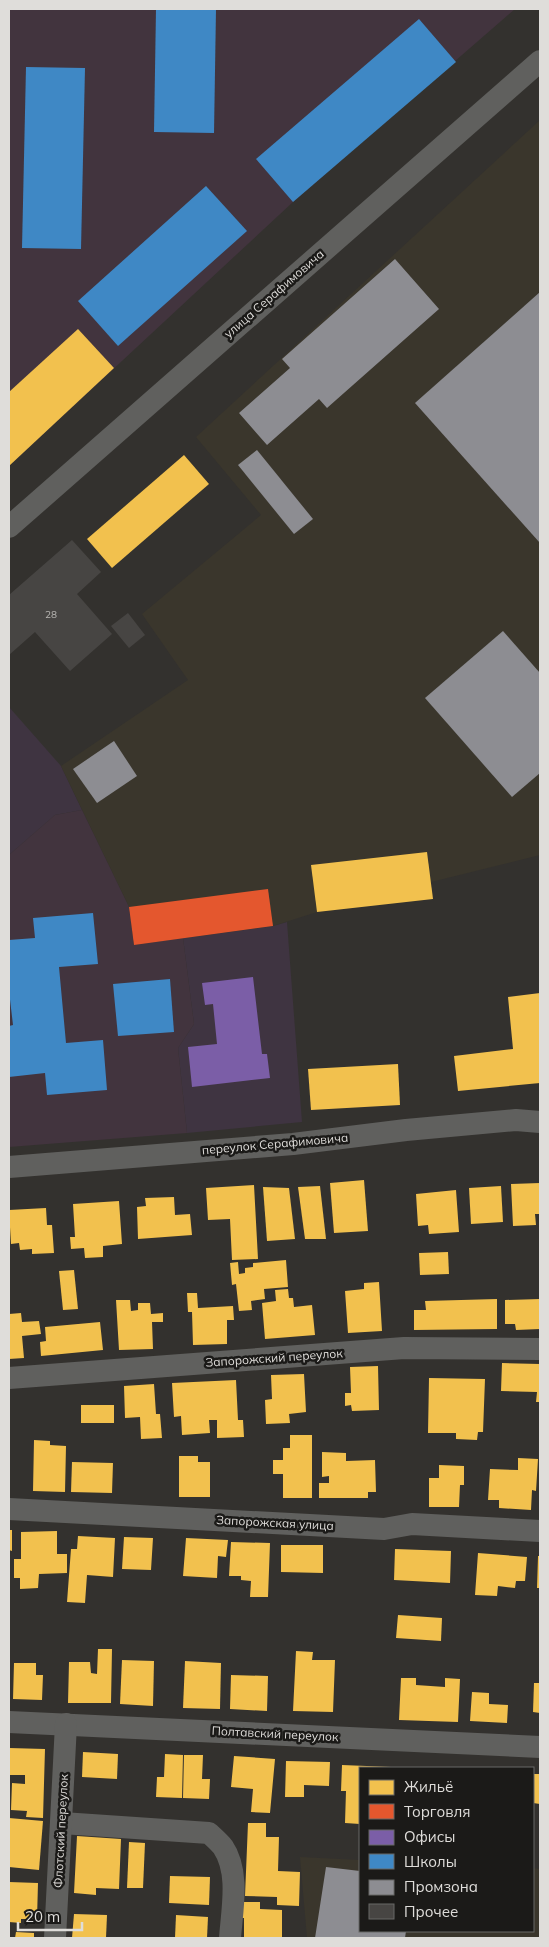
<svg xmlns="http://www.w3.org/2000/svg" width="549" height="1947" font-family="Mulish,sans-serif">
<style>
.commercial{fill:#3f3441}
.built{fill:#3a362c}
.education{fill:#42343e}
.homes{fill:#f2c14e}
.shops{fill:#e4572e}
.offices{fill:#7b5ea7}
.schools{fill:#3f88c5}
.industry{fill:#8d8d92}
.building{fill:#474543}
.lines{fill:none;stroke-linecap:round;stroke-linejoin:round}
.street{stroke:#60605e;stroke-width:22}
.labels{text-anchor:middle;stroke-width:5;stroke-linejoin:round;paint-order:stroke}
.number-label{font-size:10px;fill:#b9b7b4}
.street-label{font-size:12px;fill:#dfddda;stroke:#1b1a18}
</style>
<rect width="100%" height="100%" fill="#33312e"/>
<g class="commercial">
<path d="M9,707L61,766L82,810L55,815L9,855Z"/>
<path d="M287,922L302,1122L187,1133L178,1048L194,1024L183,938L273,926Z"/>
</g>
<g class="built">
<path d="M540,120V855L431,882L433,899L317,912L273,926L134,945L129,907L61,766L188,680L142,614L261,515L196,437Z"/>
<path d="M300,1857L360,1860V1931H533V1868L540,1869V1938H307Z"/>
</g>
<g class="education">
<path d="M9,9H515L293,202L9,466Z"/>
<path d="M82,810L129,907L134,945L183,938L194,1024L178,1048L187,1133L9,1147V855L55,815Z"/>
</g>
<g class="homes">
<path d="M78,329L114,368L9,466V392Z"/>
<path d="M184,455L209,484L112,568L87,539Z"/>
<path d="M427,852L433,899L317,912L311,865Z"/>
<path d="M540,993V1083L458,1091L454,1056L513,1049L508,997Z"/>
<path d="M398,1064L400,1105L311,1110L308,1069Z"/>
<path d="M364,1180L368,1231L334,1233L330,1183Z"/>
<path d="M540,1183V1214H535L536,1225L513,1226L511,1184Z"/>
<path d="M254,1185L258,1259L232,1260L230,1219L208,1220L206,1188Z"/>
<path d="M320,1186L326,1239H305L298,1187Z"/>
<path d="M501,1186L503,1222L471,1224L469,1188Z"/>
<path d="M263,1187L289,1188L295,1239L267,1241Z"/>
<path d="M456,1190L459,1232L429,1234L428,1225L418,1226L416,1194Z"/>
<path d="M174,1197L175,1215L190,1214L192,1235L138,1239L137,1207L146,1206L145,1198Z"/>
<path d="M119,1201L122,1244L103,1246V1257L85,1258L84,1248L71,1249L70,1237H75L73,1204Z"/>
<path d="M46,1208L47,1225H52L54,1253L32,1254V1249L20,1250L19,1243L11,1244L9,1210Z"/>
<path d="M448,1252L449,1274L420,1275L419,1253Z"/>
<path d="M286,1260L288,1287L264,1289L265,1299L251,1301L252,1310L239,1311L236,1284L232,1285L230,1263L238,1262L239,1274L245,1273V1268L253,1267V1263Z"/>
<path d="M74,1270L78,1309L63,1310L59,1271Z"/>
<path d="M379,1282L382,1331L348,1333L345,1291L364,1289V1283Z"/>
<path d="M288,1289L289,1298H293L294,1307L312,1305L315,1335L265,1339L262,1303L276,1301L275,1290Z"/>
<path d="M187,1293H197L198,1308L233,1306L234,1320H227V1344L193,1345L192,1312H188Z"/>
<path d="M497,1299V1329L414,1330V1310H426L425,1301Z"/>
<path d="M540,1299V1329L516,1330L515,1324H505V1300Z"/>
<path d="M116,1300H130L131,1311L138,1310V1303H150L151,1314L163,1313V1322H152L153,1349L119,1350Z"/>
<path d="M21,1313L22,1322L39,1321L41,1334L22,1336L24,1358L9,1359V1314Z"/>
<path d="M100,1322L103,1350L41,1356L40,1342L46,1341L45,1327Z"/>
<path d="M502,1363L540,1364V1402H536L537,1392L501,1391Z"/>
<path d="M378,1366L379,1410L352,1411L351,1405L345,1406V1393H351L350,1367Z"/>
<path d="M304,1374L306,1412L289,1414L290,1423L266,1424L265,1400L272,1399L271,1375Z"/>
<path d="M429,1378L485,1379L483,1432H478L477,1440L456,1439V1433H428Z"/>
<path d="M236,1380L238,1420H243L244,1437L217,1438V1420H209L210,1433L182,1435L181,1416L174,1417L172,1383Z"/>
<path d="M154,1384L156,1414H160L162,1438L141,1439L140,1417L125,1418L124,1386Z"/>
<rect x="81" y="1405" width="33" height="18"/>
<path d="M290,1435H312V1498H283V1474H273V1460H283V1448H290Z"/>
<path d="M34,1440L50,1441V1445L66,1446L65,1492L33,1491Z"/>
<path d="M322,1452L346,1453V1461L375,1460L376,1492H368V1498H319V1483H329V1476L322,1477Z"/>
<path d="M179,1456H198V1462H210V1497H179Z"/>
<path d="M518,1458L538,1459L536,1491L532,1490L531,1510L499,1508V1500H488L490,1469L518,1470Z"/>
<path d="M72,1462L113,1463L112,1493L71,1492Z"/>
<path d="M439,1465L464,1466V1485H460L459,1507H429V1478H439Z"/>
<path d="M9,1530H12V1551L9,1550Z"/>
<path d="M57,1531V1554H67V1573L39,1574L38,1588L20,1589V1578H14V1559H21V1532Z"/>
<path d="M78,1536L115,1538L113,1577L87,1575L85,1603L67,1602L71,1549H77Z"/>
<path d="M124,1537L153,1538L151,1570L122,1569Z"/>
<path d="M186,1538L228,1540L226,1557L218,1556L217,1578L183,1576Z"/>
<path d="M231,1542L270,1543L268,1597H250L251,1581L241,1580V1576H229Z"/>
<path d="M281,1545H323V1573L281,1572Z"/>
<path d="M395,1549L451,1551L450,1583L394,1580Z"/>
<path d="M478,1553L527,1557L525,1581H516L515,1588L498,1586L497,1596L475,1595Z"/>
<path d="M538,1556H540V1588H537Z"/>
<path d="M398,1615L442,1618L441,1641L396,1638Z"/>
<path d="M98,1649H112L111,1703H68L69,1662H90L91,1673L97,1674Z"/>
<path d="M296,1651L313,1652L312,1660H335L333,1712L293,1711Z"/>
<path d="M122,1660L154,1661L153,1706L120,1704Z"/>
<path d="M185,1661L221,1663L220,1709L183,1708Z"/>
<path d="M14,1663H36V1675H43L42,1700L13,1699Z"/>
<path d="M231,1675L268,1676L267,1711L230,1709Z"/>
<path d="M401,1678H416V1685L445,1687V1678L460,1679L458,1722L399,1720Z"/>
<path d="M534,1683H540V1713L533,1712Z"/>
<path d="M472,1692L489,1693V1704L508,1705L507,1723L470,1721Z"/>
<path d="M9,1748L45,1749L43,1818L26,1817L27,1811L11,1810L12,1783L25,1784V1775H9Z"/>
<path d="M83,1752L118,1754L117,1779L82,1777Z"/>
<path d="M165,1754L183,1755L182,1798L156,1797L157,1777H164Z"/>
<path d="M184,1755H203L202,1779H210L209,1799L183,1798Z"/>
<path d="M234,1756L275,1759L270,1813L251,1812L253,1789L231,1787Z"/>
<path d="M286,1761L330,1762L329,1786L304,1785V1797H285Z"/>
<path d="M342,1765L391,1767V1768H360V1824L345,1823L346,1791H341Z"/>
<path d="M533,1774H540V1804L533,1803Z"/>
<path d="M9,1818L43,1821L39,1870L9,1867Z"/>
<path d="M248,1823H266V1837H279L278,1871L300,1872L299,1906L277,1905V1897L245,1896Z"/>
<path d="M77,1836L121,1839L119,1889L96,1888V1895L74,1893Z"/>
<path d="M129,1842L145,1843L143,1888H127Z"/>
<path d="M170,1876L210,1877L209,1905L169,1903Z"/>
<path d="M9,1882L38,1883L37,1919H21V1923L9,1922Z"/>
<path d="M242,1902H260V1909L282,1910V1938H244V1918H242Z"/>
<path d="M74,1914L107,1915L106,1938H72Z"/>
<path d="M176,1915L208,1917L207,1938H175Z"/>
<path d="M16,1932L34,1933V1938H15Z"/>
</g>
<path class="shops" d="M268,889L273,926L134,945L129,907Z"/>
<path class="offices" d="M253,977L262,1054H267L270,1078L192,1087L188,1047L217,1044L213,1004L205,1005L202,983Z"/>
<g class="schools">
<path d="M156,9H216L214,133L154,132Z"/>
<path d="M419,19L456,62L293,202L256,159Z"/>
<path d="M26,67L85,68L81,249L22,248Z"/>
<path d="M206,186L247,231L118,346L78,301Z"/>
<path d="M93,913L98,964L59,967L66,1043L103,1040L107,1090L47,1095L45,1073L9,1077V1026L13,1025L9,991V940L35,938L33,918Z"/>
<path d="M170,979L174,1032L118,1036L113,984Z"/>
</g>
<g class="industry">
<path d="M395,259L439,309L327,408L319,399L267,445L239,413L290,368L282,359Z"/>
<path d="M540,292V543L415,403Z"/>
<path d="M257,450L313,519L294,534L238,465Z"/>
<path d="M503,631L540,673V773L512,797L425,698Z"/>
<path d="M114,741L137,776L97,803L73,769Z"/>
<path d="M326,1867L360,1871V1931H406L405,1938H315Z"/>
</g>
<g class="building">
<path d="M72,540L101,572L77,594L112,634L70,671L35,632L9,655V595Z"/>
<path d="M128,613L145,635L129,648L111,626Z"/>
</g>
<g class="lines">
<g class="street">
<path d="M9,527L540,61"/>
<path d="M9,1167L293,1144L406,1130L516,1120L540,1122"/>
<path d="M9,1378L404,1348L540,1349"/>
<path d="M9,1509L384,1529L412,1524L540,1531"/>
<path d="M9,1722L540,1747"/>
<path d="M62,1823L209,1833C213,1837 219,1842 223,1847C240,1872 232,1910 230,1938"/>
<path d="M55,1938L66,1724"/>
</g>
</g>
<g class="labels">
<g class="number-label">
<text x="51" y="618">28</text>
</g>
<g class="street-label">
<text transform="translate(274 294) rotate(-41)" y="4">улица Серафимовича</text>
<text transform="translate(275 1144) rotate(-5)" y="4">переулок Серафимовича</text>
<text transform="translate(274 1358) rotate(-4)" y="4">Запорожский переулок</text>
<text transform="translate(275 1523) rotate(3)" y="4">Запорожская улица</text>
<text transform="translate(275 1734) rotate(3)" y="4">Полтавский переулок</text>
<text transform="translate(61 1831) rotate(-87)" y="4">Флотский переулок</text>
</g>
</g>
<rect width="549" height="1947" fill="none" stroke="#dfddda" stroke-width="20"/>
<rect x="359" y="1767" width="175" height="165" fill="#1b1a18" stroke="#696866"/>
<rect x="369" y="1780" width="25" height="15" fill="#f2c14e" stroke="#696866"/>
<text x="404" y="1792" font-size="15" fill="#dfddda">Жильё</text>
<rect x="369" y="1804" width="25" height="15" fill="#e4572e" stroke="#696866"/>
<text x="404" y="1817" font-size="15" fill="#dfddda">Торговля</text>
<rect x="369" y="1830" width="25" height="15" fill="#7b5ea7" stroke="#696866"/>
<text x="404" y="1842" font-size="15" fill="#dfddda">Офисы</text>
<rect x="369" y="1854" width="25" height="15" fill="#3f88c5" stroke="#696866"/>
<text x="404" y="1867" font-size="15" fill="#dfddda">Школы</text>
<rect x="369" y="1880" width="25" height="15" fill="#8d8d92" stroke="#696866"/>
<text x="404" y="1892" font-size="15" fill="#dfddda">Промзона</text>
<rect x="369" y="1904" width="25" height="15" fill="#474543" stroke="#696866"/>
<text x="404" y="1917" font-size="15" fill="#dfddda">Прочее</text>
<path d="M18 1922v8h64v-8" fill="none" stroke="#dfddda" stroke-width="2.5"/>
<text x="25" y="1922" font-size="15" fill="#dfddda" stroke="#1b1a18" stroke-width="4" paint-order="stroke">20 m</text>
</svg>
